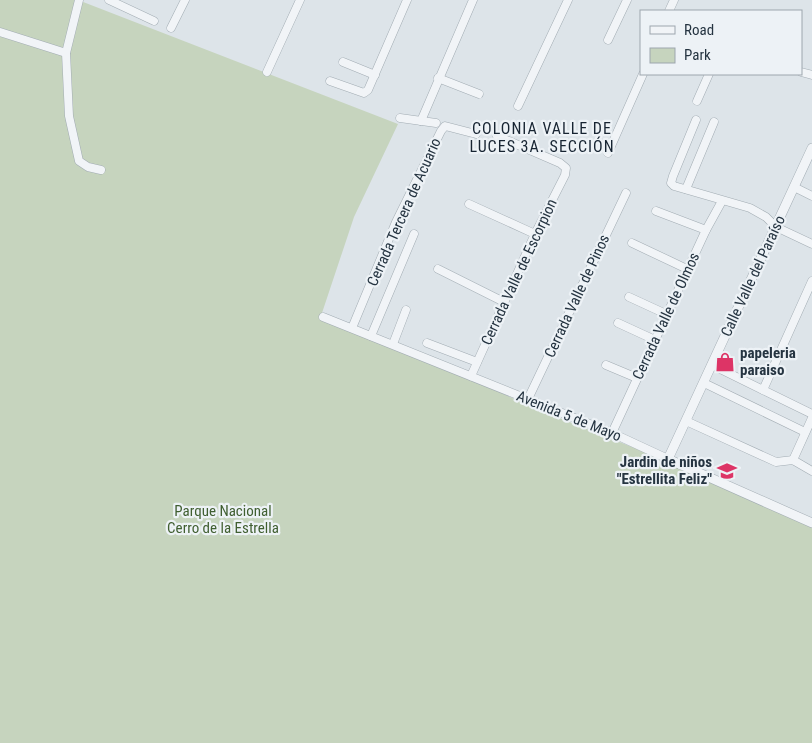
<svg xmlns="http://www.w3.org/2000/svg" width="812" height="743" font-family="'Roboto Condensed',sans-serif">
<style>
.green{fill:#c6d4be}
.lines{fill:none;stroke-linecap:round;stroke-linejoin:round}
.minor-casing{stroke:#a2acb3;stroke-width:9}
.tertiary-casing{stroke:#a2acb3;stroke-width:10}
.minor{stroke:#f1f4f7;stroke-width:8}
.tertiary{stroke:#f1f4f7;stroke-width:9}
.labels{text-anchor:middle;stroke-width:4.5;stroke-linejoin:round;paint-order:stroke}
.street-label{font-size:15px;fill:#253441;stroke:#edf2f6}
.poi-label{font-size:15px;font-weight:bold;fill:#253441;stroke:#edf2f6;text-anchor:start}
.park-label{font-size:15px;fill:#405f31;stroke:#edf2f6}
.neighbourhood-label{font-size:16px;letter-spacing:1px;fill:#172432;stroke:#edf2f6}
</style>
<rect width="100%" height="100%" fill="#dde4e9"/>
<path class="green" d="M0,0H78L398,124L354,217L320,319L470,378L527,405L667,461L812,524V743H0Z"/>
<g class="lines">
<defs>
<g id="minor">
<path d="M79,0L66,53L69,116L79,161L88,167L101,170"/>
<path d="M109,0L154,21"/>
<path d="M669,11L674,0"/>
<path d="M171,28L185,0"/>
<path d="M0,32L66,53"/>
<path d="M608,40L627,0"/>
<path d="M343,62L375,75"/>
<path d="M267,72L300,0"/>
<path d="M801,72L812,75"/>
<path d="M438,78L479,94"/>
<path d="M330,81L364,93L368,90L407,0"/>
<path d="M697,101L709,74"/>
<path d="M518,106L568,0"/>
<path d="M400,118L436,123"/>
<path d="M696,120L673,176L671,183L674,186L750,208L766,217L776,227L812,244"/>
<path d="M421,121L473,0"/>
<path d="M608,153L643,74"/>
<path d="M794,187L812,196"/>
<path d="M686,189L714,122"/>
<path d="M469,204L535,234"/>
<path d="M656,211L706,230"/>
<path d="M632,243L687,269"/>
<path d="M438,269L504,302"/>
<path d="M629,297L666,314"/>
<path d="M323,317L612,433L668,459"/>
<path d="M618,323L655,340"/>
<path d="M352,328L396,222L441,131L445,126L476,134"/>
<path d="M371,336L414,234"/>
<path d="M427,343L477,362"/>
<path d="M393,344L406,310"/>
<path d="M606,365L637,378"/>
<path d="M712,365L812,414"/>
<path d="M471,376L535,234L565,175L566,168L560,163L497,136"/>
<path d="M704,383L805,432"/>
<path d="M763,390L812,281"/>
<path d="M528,399L626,193"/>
<path d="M686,421L776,462L793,460L812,471"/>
<path d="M612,433L706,230L722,201"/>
<path d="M793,460L812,418"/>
</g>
<path id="tertiary" d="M812,148L668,459L812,523"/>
</defs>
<use href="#minor" class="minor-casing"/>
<use href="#tertiary" class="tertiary-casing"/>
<use href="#minor" class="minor"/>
<use href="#tertiary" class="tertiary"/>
</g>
<defs>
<symbol id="shop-bare" viewBox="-9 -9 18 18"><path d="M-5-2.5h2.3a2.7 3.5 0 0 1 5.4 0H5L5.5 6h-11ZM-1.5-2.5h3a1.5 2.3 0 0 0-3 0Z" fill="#dd3466" stroke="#edf2f6" stroke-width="2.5" paint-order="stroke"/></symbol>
<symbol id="school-bare" viewBox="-9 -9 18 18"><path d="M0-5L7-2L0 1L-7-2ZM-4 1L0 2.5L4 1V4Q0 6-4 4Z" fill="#dd3466" stroke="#edf2f6" stroke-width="2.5" paint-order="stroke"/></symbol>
</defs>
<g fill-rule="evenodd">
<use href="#shop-bare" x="711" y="348" width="28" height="28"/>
<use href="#school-bare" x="713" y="457" width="28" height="28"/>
</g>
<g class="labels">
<g class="street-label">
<text transform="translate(404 212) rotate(-66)" y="5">Cerrada Tercera de Acuario</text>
<text transform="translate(519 272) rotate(-65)" y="5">Cerrada Valle de Escorpion</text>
<text transform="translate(753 276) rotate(-65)" y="5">Calle Valle del Paraíso</text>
<text transform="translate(577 296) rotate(-65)" y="5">Cerrada Valle de Pinos</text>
<text transform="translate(666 316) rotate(-65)" y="5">Cerrada Valle de Olmos</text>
<text transform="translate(569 416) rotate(22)" y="5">Avenida 5 de Mayo</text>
</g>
<g class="poi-label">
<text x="740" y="358">papeleria<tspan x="740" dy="17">paraiso</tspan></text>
<text x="712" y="467" text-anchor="end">Jardin de niños<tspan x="712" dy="17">"Estrellita Feliz"</tspan></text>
</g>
<g class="park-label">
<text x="223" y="516">Parque Nacional<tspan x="223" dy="17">Cerro de la Estrella</tspan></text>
</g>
<g class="neighbourhood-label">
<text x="542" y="134">COLONIA VALLE DE<tspan x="542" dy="18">LUCES 3A. SECCIÓN</tspan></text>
</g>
</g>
<rect x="640" y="10" width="162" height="65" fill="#edf2f6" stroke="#9da6ae"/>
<rect x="650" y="26" width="25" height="8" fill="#f1f4f7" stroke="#9da6ae"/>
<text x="684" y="35" font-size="15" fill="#253441">Road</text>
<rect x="650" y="48" width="25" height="15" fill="#c6d4be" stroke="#9da6ae"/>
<text x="684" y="60" font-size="15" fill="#253441">Park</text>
</svg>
